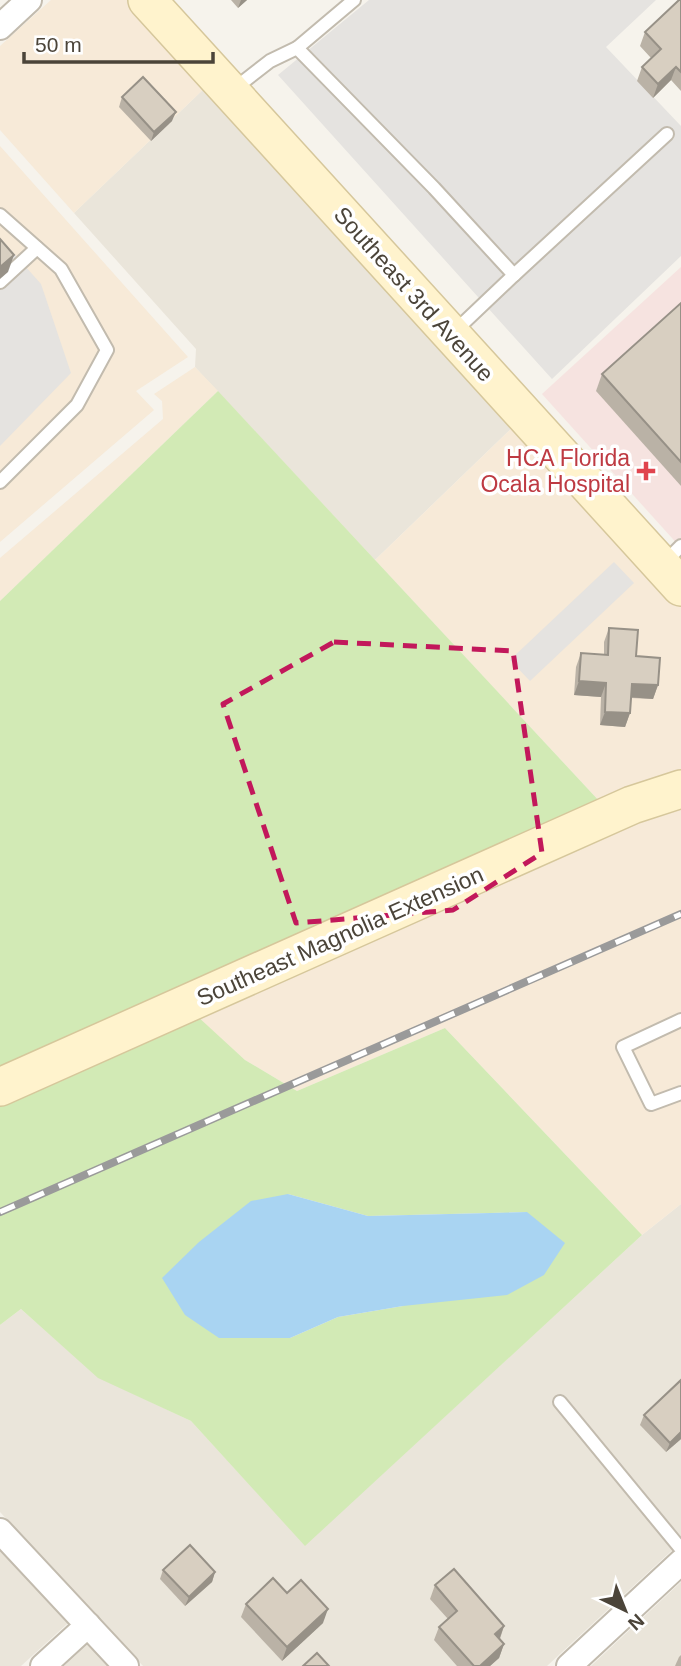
<svg xmlns="http://www.w3.org/2000/svg" width="681" height="1666" font-family="Helvetica,sans-serif">
<style>
.residential{fill:#eae5da}
.commercial{fill:#f7ead8}
.medical{fill:#f6e3e0}
.green{fill:#d2eab5;fill-rule:evenodd}
.parking{fill:#e5e3e0}
.water{fill:#a9d4f2}
.lines{fill:none;stroke-linecap:round;stroke-linejoin:round}
.lane-casing{stroke:#c2bbae;stroke-width:16}
.street-casing{stroke:#c2bbae;stroke-width:28}
.secondary-casing{stroke:#d6c79b;stroke-width:40}
.lane{stroke:#fff;stroke-width:12}
.street{stroke:#fff;stroke-width:24}
.secondary{stroke:#fff3cd;stroke-width:37}
.rail-casing{stroke:#9a9a9a;stroke-width:8}
.rail{stroke:#fff;stroke-width:5;stroke-dasharray:16;stroke-linecap:butt}
.wall{fill:#bab2a6}
.shaded-wall{fill:#979187}
.building{fill:#d8cfc1;stroke:#979187;stroke-width:2}
.marked{fill:none;stroke:#c2185b;stroke-width:5;stroke-dasharray:14 9;stroke-linejoin:round}
.health-dot{fill:#e0444e;stroke:#fff;stroke-width:2.5}
.labels{text-anchor:middle;stroke-width:7;stroke-linejoin:round;paint-order:stroke}
.street-label{font-size:23px;fill:#4b4439;stroke:#fff}
.health-label{font-size:23px;fill:#be3a42;stroke:#fff;text-anchor:end}
</style>
<rect width="100%" height="100%" fill="#f6f3ec"/>
<g class="residential">
<path d="M208,85L516,424L375,560L195,367L196,349L74,213Z"/>
<path d="M681,1204V1542L547,1666H143L0,1512V1325L21,1309L98,1377L191,1421L305,1545L642,1235Z"/>
<path d="M0,1550L68,1623L21,1666H0Z"/>
<path d="M681,1582V1666H591Z"/>
<path d="M88,1644L108,1666H64Z"/>
</g>
<g class="commercial">
<path d="M51,0H130L208,85L74,213L0,130V46Z"/>
<path d="M0,146L188,357L136,391L154,410L0,542Z"/>
<path d="M195,367L218,391L0,601V558L163,419L162,401L154,394Z"/>
<path d="M516,424L681,606V774L601,803L375,560Z"/>
<path d="M681,804V1204L642,1235L445,1028L297,1091L245,1060L196,1016L638,818Z"/>
</g>
<path class="medical" d="M681,267V548L542,394Z"/>
<g class="green">
<path d="M218,391L601,803L0,1072V601Z"/>
<path d="M196,1015L245,1060L297,1091L445,1028L642,1235L305,1546L191,1421L98,1378L21,1309L0,1325V1103ZM288,1194L368,1216L527,1212L403,1306L338,1317L290,1338Z"/>
</g>
<g class="parking">
<path d="M369,0H656L606,47L681,126V256L552,379L278,75Z"/>
<path d="M0,238L41,284L71,373L0,446Z"/>
<path d="M614,562L634,583L530,681L510,660Z"/>
</g>
<path class="water" d="M288,1194L368,1216L527,1212L565,1243L544,1275L507,1295L403,1306L338,1317L290,1338H219L185,1315L162,1278L199,1242L251,1201Z"/>
<g class="lines">
<defs>
<g id="lane">
<path d="M297,48L354,0"/>
<path d="M234,89L270,61L297,48L434,188L514,275L454,332"/>
<path d="M0,215L61,269L107,350L77,405L0,482"/>
<path d="M514,275L667,134"/>
<path d="M0,282L37,248"/>
<path d="M664,563L681,546"/>
<path d="M681,1020L623,1047L651,1104L681,1093"/>
<path d="M560,1402L681,1549"/>
</g>
<g id="street">
<path d="M0,27L29,0"/>
<path d="M0,1531L126,1666"/>
<path d="M43,1666L88,1625"/>
<path d="M569,1666L681,1562"/>
</g>
<g id="secondary">
<path d="M147,0L681,587"/>
<path d="M0,1087L632,805L681,789"/>
</g>
</defs>
<use href="#lane" class="lane-casing"/>
<use href="#street" class="street-casing"/>
<use href="#secondary" class="secondary-casing"/>
<use href="#lane" class="lane"/>
<use href="#street" class="street"/>
<use href="#secondary" class="secondary"/>
<defs>
<path id="rail" d="M0,1212L681,914"/>
</defs>
<use href="#rail" class="rail-casing"/>
<use href="#rail" class="rail"/>
</g>
<g class="wall">
<path d="M231,0H247L238,8Z"/>
<path d="M681,0V91L671,80L653,98L637,81L642,67L651,58L640,46L645,32Z"/>
<path d="M122,97L172,121L151,141L119,107Z"/>
<path d="M681,303V486L596,391L602,374Z"/>
<path d="M609,628L636,656L658,685L653,699L631,698L630,713L625,727L600,725L601,697L574,695L576,667L581,653L604,655V642Z"/>
<path d="M681,1380V1439L666,1452L640,1425L644,1415Z"/>
<path d="M163,1570L215,1572L212,1582L185,1606L160,1579Z"/>
<path d="M435,1585L504,1626L500,1639L504,1644L499,1658L490,1666H457L434,1640L439,1627L448,1619L430,1599Z"/>
<path d="M287,1593L323,1623L282,1661L241,1617L246,1604Z"/>
<path d="M681,1655V1666H675L679,1657Z"/>
</g>
<g class="shaded-wall">
<path d="M241,0H247L238,8Z"/>
<path d="M676,67L671,80L653,98L658,84Z"/>
<path d="M176,112L172,121L151,141L154,132Z"/>
<path d="M14,255L8,272L0,279V267Z"/>
<path d="M579,681L606,683L601,697L574,695Z"/>
<path d="M632,684L658,685L653,699L627,697Z"/>
<path d="M605,712L630,713L625,727L600,725Z"/>
<path d="M681,1432V1439L666,1452L670,1443Z"/>
<path d="M215,1572L212,1582L185,1606L189,1597Z"/>
<path d="M328,1609L323,1623L282,1661L287,1647Z"/>
<path d="M504,1626L499,1640L495,1634Z"/>
<path d="M504,1644L499,1658L490,1666H480Z"/>
</g>
<g class="building">
<path d="M679,0H681V72L676,67L658,84L642,67L661,49L645,32Z"/>
<path d="M143,77L176,112L154,132L122,97Z"/>
<path d="M0,239L14,255L0,267Z"/>
<path d="M681,303V462L602,374Z"/>
<path d="M609,628L638,630L636,656L660,658L658,685L632,684L630,713L605,712L606,683L579,681L581,653L608,655Z"/>
<path d="M681,1380V1432L670,1443L644,1415Z"/>
<path d="M190,1545L215,1572L189,1597L163,1570Z"/>
<path d="M454,1569L504,1626L495,1634L504,1644L480,1666H474L439,1627L457,1611L435,1585Z"/>
<path d="M273,1578L287,1593L301,1580L328,1609L287,1647L246,1604Z"/>
<path d="M317,1653L329,1666H303Z"/>
</g>
<path class="marked" d="M334,642L513,651L542,853L453,910L296,923L223,704Z"/>
<path class="health-dot" d="M642.5 460.5h7v7h7v7h-7v7h-7v-7h-7v-7h7z"/>
<g class="labels">
<g class="street-label">
<text transform="translate(414 294) rotate(48)" y="8">Southeast 3rd Avenue</text>
<text transform="translate(340 936) rotate(-24)" y="8">Southeast Magnolia Extension</text>
</g>
<g class="health-label">
<text x="630" y="466">HCA Florida<tspan x="630" dy="26">Ocala Hospital</tspan></text>
</g>
</g>
<g transform="translate(625 1610) rotate(137)" stroke="#ffffff" stroke-width="5" paint-order="stroke">
<path d="M0-5L12 26L0 18L-12 26Z" fill="#4b4439"/>
<text y="-10" font-size="19" font-weight="bold" text-anchor="middle" fill="#4b4439">N</text>
</g>
<path d="M24 52v10h189v-10" fill="none" stroke="#4b4439" stroke-width="3.5"/>
<text x="35" y="52" font-size="21" fill="#4b4439" stroke="#ffffff" stroke-width="5" paint-order="stroke">50 m</text>
</svg>
